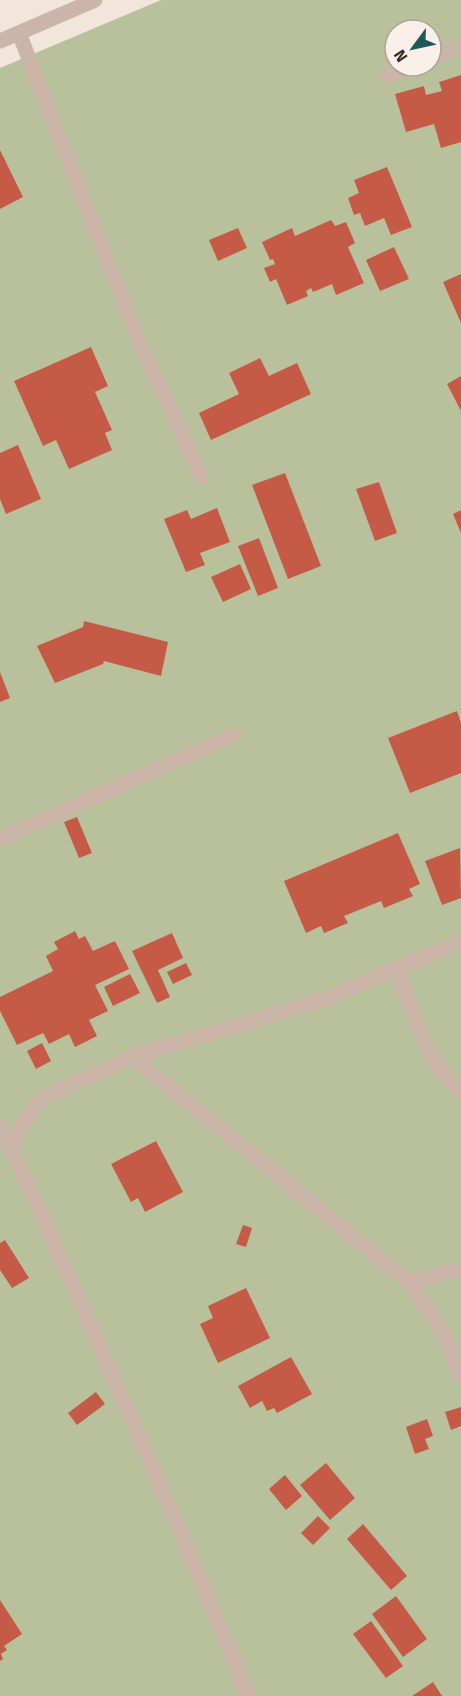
<svg xmlns="http://www.w3.org/2000/svg" width="461" height="1696" font-family="'Fira Sans',sans-serif">
<style>
.green{fill:#b8c19c;fill-rule:evenodd}
.building{fill:#c55b47}
.lines{fill:none;stroke-linecap:round;stroke-linejoin:round}
.minor{stroke:#cab5a8;stroke-width:15}
</style>
<rect width="100%" height="100%" fill="#f2e6dc"/>
<path class="green" d="M161,0H461V1696H0V68ZM395,30H431V66H395Z"/>
<g class="building">
<path d="M461,75V142L441,148L434,124L406,132L395,94L424,86L426,95L442,91L439,82Z"/>
<path d="M0,150L23,197L0,209Z"/>
<path d="M387,167L412,227L391,235L384,218L365,226L360,213L354,215L348,198L359,193L354,180Z"/>
<path d="M331,220L335,226L346,222L355,243L348,247L364,283L336,295L332,284L313,292L311,288L306,291L308,296L287,305L276,279L270,282L264,268L275,264L273,259L270,260L262,242L292,228L295,236Z"/>
<path d="M238,228L247,248L218,261L209,240Z"/>
<path d="M394,247L409,279L380,291L366,260Z"/>
<path d="M461,274V323L443,282Z"/>
<path d="M91,347L108,386L95,392L112,430L105,433L112,450L69,469L56,440L43,446L14,381Z"/>
<path d="M260,358L269,376L297,363L311,394L211,440L199,413L239,394L229,373Z"/>
<path d="M461,376V411L447,384Z"/>
<path d="M18,445L41,499L6,514L0,499V453Z"/>
<path d="M285,473L321,566L288,579L252,485Z"/>
<path d="M379,482L397,533L375,541L356,489Z"/>
<path d="M217,508L230,542L200,553L205,565L186,572L164,519L187,510L191,519Z"/>
<path d="M461,510V533L453,514Z"/>
<path d="M259,538L278,588L258,596L238,546Z"/>
<path d="M240,564L251,589L223,602L211,577Z"/>
<path d="M84,621L168,642L161,676L104,661L103,664L55,683L37,646L83,627Z"/>
<path d="M0,672L10,698L0,702Z"/>
<path d="M457,711L461,723V773L410,793L388,738Z"/>
<path d="M77,817L92,853L79,858L64,822Z"/>
<path d="M398,833L420,884L409,889L413,896L384,908L381,901L344,916L348,923L324,933L321,926L306,933L284,881Z"/>
<path d="M460,848L461,898L442,905L425,861Z"/>
<path d="M75,931L79,939L85,936L93,951L115,941L129,969L95,985L108,1011L89,1020L97,1036L75,1047L69,1034L49,1044L43,1033L17,1045L0,1011V997L53,971L46,956L58,949L54,942Z"/>
<path d="M172,933L183,958L158,970L170,997L157,1003L132,951Z"/>
<path d="M186,963L192,975L173,984L167,972Z"/>
<path d="M130,974L140,993L113,1006L104,987Z"/>
<path d="M42,1043L51,1061L36,1069L27,1051Z"/>
<path d="M156,1141L183,1192L145,1212L138,1198L131,1202L111,1164Z"/>
<path d="M243,1225L252,1228L246,1247L236,1244Z"/>
<path d="M5,1240L29,1278L12,1288L0,1270V1243Z"/>
<path d="M246,1288L270,1338L218,1363L200,1324L213,1318L208,1306Z"/>
<path d="M291,1357L312,1394L277,1413L274,1408L267,1411L262,1401L250,1408L238,1386Z"/>
<path d="M96,1392L105,1404L77,1425L68,1413Z"/>
<path d="M461,1407V1426L451,1430L445,1412Z"/>
<path d="M427,1419L433,1436L425,1439L429,1449L415,1454L406,1427Z"/>
<path d="M326,1463L355,1498L330,1520L300,1485Z"/>
<path d="M285,1475L302,1496L286,1510L269,1489Z"/>
<path d="M318,1516L330,1528L313,1545L301,1533Z"/>
<path d="M363,1524L407,1576L391,1590L347,1539Z"/>
<path d="M396,1596L427,1639L403,1657L372,1614Z"/>
<path d="M0,1600L22,1634L4,1646L7,1650L1,1654L3,1659L0,1661Z"/>
<path d="M371,1621L403,1666L386,1678L353,1634Z"/>
<path d="M433,1682L442,1696H412Z"/>
</g>
<g class="lines">
<g class="minor">
<path d="M19,33L135,331L201,476"/>
<path d="M0,41L95,0"/>
<path d="M431,58L461,46"/>
<path d="M387,76L413,66"/>
<path d="M0,839L234,735"/>
<path d="M397,969C413,1011 426,1061 461,1091"/>
<path d="M132,1057L410,1283L443,1331L461,1377"/>
<path d="M0,1126L34,1197L162,1488L249,1696"/>
<path d="M10,1149L24,1122L41,1099L132,1057L326,999L461,941"/>
<path d="M410,1283L445,1273L461,1271"/>
</g>
</g>
<g transform="translate(413 48) rotate(237)"><circle r="28" fill="#faf0e9" stroke="#aca29c" stroke-width="1.5"/>
<path d="M0-4.5L10 22L0 15L-10 22Z" fill="#1e5857"/>
<text y="-9" font-size="16" font-weight="bold" text-anchor="middle" fill="#372c28">N</text>
</g>
</svg>
